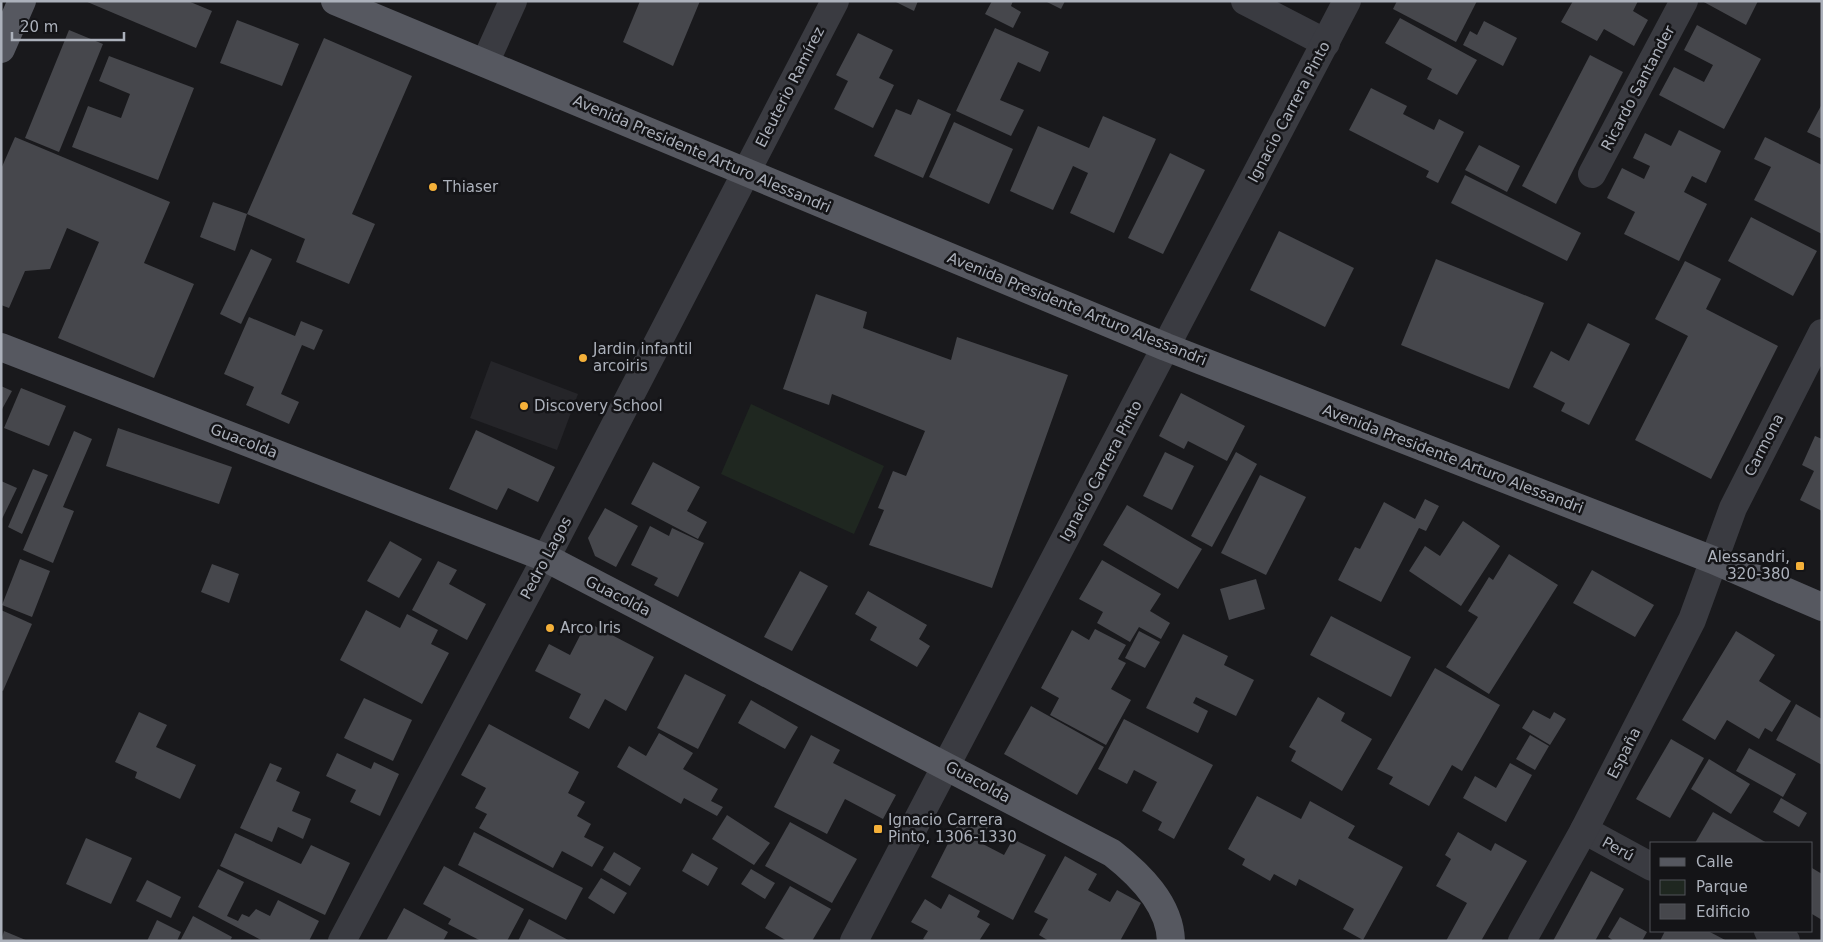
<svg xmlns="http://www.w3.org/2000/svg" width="1823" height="942" font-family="'DejaVu Sans',sans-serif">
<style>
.built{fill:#252529}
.green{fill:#1f2720}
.building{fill:#46474c}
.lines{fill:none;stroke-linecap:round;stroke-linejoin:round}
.minor{stroke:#3a3b41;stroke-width:28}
.major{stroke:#565860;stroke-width:28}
.poi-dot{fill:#f4b039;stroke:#141417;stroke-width:2}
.labels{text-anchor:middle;stroke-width:5;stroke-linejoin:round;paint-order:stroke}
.street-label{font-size:15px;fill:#acb1bb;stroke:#141417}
.poi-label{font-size:15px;fill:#acb1bb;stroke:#141417;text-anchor:start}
</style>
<rect width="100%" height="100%" fill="#19191c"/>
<path class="built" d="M491,361L578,394L557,450L470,418Z"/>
<path class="green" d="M751,404L884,466L854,534L721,474Z"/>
<g class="building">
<path d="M85,1H188L212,11L196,48Z"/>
<path d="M640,1H700L673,66L623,42Z"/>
<path d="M894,1H918L914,11Z"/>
<path d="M992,1H1013L1011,6L1021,12L1013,28L985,14Z"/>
<path d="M1045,1H1065L1061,9Z"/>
<path d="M1397,1H1477L1456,42L1393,9Z"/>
<path d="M1573,1H1638L1633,11L1648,20L1634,46L1604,29L1597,41L1561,22Z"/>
<path d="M1702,1H1758L1746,25Z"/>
<path d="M1400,18L1477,60L1457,95L1427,79L1432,69L1385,43Z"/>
<path d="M237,20L299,44L282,86L220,63Z"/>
<path d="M1484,21L1517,38L1503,66L1463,45L1470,31L1477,35Z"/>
<path d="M1697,25L1761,59L1724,129L1659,95L1674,67L1704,82L1713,65L1684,50Z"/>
<path d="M995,28L1049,52L1040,72L1018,62L1000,100L1024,110L1011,136L956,111Z"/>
<path d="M69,30L103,44L59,152L25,138Z"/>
<path d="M858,33L893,50L879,78L894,85L873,128L834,109L848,81L836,75Z"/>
<path d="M324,38L412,76L352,214L375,224L349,284L296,262L305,239L247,214Z"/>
<path d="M1590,55L1623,72L1556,204L1522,186Z"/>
<path d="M109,56L194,88L158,180L72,147L88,106L121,118L130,94L99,81Z"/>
<path d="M1371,88L1407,106L1403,114L1434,130L1439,119L1464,132L1438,183L1426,177L1429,171L1349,130Z"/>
<path d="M918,99L951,114L923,178L874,156L896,109L911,115Z"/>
<path d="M1822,104V139L1807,132Z"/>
<path d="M1103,116L1156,139L1114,233L1070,213L1088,173L1073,166L1053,210L1010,191L1038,126L1089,148Z"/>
<path d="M954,122L1013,149L989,204L929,177Z"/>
<path d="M1679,130L1721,151L1706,183L1692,176L1684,192L1707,204L1679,261L1624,234L1635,212L1607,198L1622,168L1644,179L1650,166L1633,158L1645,133L1671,146Z"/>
<path d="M15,137L170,202L144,263L194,284L154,378L58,338L99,242L67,228L50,269L25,271L9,308L1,305V169Z"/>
<path d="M1765,137L1822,165V234L1754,200L1771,167L1754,159Z"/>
<path d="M1479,145L1520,166L1507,192L1465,170Z"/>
<path d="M1170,153L1205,170L1163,254L1128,238Z"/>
<path d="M1465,175L1581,233L1567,261L1451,203Z"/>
<path d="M213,202L247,214L235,251L200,237Z"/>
<path d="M1751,217L1817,251L1793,296L1728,261Z"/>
<path d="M1279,231L1354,268L1325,327L1250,290Z"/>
<path d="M251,249L272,259L241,324L220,314Z"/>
<path d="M1436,259L1544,303L1509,389L1401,345Z"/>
<path d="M1685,261L1721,279L1706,309L1778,346L1711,479L1635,440L1688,336L1655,319Z"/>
<path d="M816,294L867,312L863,328L951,360L957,337L1068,375L992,588L869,545L884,510L878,508L893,471L906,476L925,431L832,394L829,405L783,389Z"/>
<path d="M249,317L295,336L301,321L323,330L314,350L302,345L281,394L299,402L289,424L246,405L254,387L224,374Z"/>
<path d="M1588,323L1630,344L1589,425L1561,411L1565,403L1533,387L1551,351L1569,361Z"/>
<path d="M1,386L12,391L1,411Z"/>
<path d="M21,388L66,406L49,446L4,428Z"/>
<path d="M1181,393L1245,426L1227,461L1188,441L1184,449L1159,436Z"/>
<path d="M118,428L232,467L219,504L106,466Z"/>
<path d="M476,430L555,467L538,502L508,488L497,510L449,489Z"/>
<path d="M74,431L92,439L63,507L74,511L53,563L23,550Z"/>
<path d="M1815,436L1822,439V511L1800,500L1814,471L1802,465Z"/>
<path d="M1165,452L1194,466L1172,510L1143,496Z"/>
<path d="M1236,452L1257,464L1212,547L1191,536Z"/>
<path d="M653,462L700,487L687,511L707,522L698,539L631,504Z"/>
<path d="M33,469L48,475L22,534L8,527Z"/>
<path d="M1260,475L1306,497L1266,575L1221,553Z"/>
<path d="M1,481L17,488L1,521Z"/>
<path d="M1425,499L1439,506L1426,531L1419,528L1381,602L1338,580L1355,547L1360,549L1384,502L1415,519Z"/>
<path d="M1127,505L1202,549L1178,589L1103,545Z"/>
<path d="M605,508L638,526L616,567L595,556L588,538Z"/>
<path d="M1463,521L1500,546L1461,606L1409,571L1425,546L1440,556Z"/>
<path d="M650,526L669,536L672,528L704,543L678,597L654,585L658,578L631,565Z"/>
<path d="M390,541L422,559L399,598L367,581Z"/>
<path d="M1509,554L1558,585L1489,694L1446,667L1478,617L1468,611L1489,577L1493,580Z"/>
<path d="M20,559L50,571L32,617L2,605Z"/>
<path d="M1102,560L1161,594L1150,611L1170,623L1161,639L1139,627L1130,642L1097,623L1103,612L1079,599Z"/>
<path d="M438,561L457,570L449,584L486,604L467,640L412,610Z"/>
<path d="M212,564L239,574L229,603L201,592Z"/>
<path d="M1592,570L1654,605L1635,637L1573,603Z"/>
<path d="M800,571L828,586L792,651L764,637Z"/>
<path d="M1256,579L1265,609L1229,620L1220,589Z"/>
<path d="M868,591L927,625L919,639L930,646L917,667L870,640L877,627L855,614Z"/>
<path d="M1,610L32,624L3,691L1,690Z"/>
<path d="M366,610L400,628L407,614L438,630L431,644L449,653L422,704L340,660Z"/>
<path d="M1331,616L1411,657L1391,697L1310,655Z"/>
<path d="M587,622L654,657L626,711L605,699L589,729L569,718L581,694L535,671L549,644L570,655Z"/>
<path d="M1095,629L1126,645L1118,659L1126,663L1111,689L1131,700L1106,745L1050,715L1059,698L1041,688L1072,630L1089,640Z"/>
<path d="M1139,631L1160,642L1145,668L1125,658Z"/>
<path d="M1736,631L1775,655L1759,681L1791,701L1772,732L1765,728L1759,739L1727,720L1715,740L1682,720Z"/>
<path d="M1183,634L1228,656L1224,665L1254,680L1236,716L1196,697L1193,703L1208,711L1198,733L1146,708Z"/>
<path d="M1435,668L1500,705L1462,771L1452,765L1429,806L1389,784L1393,777L1377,769Z"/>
<path d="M685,674L726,695L698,749L657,728Z"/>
<path d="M1318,697L1345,713L1341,721L1372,739L1342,791L1291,761L1296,751L1289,747Z"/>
<path d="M364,698L412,720L393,761L344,738Z"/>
<path d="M751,700L798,727L785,749L738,723Z"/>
<path d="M1796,704L1822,719V765L1776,740Z"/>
<path d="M1031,706L1104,747L1077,795L1004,754Z"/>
<path d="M1533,710L1550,719L1554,712L1566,719L1550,745L1522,728Z"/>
<path d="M139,712L167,725L156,747L196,765L180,799L135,778L137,772L115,762Z"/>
<path d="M1124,719L1213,765L1174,839L1158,830L1162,822L1142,811L1157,782L1134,770L1127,784L1098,769Z"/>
<path d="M489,724L579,772L568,793L585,802L577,816L591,824L584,837L604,847L592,867L562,851L553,868L479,828L487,814L475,808L486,788L461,775Z"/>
<path d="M659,733L693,753L683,769L718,789L711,801L723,807L717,816L684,798L681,804L617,767L629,746L646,756Z"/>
<path d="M811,735L840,750L833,763L896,795L883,819L845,799L827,834L774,807Z"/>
<path d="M1530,735L1549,746L1535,770L1516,759Z"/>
<path d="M1671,739L1704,758L1670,818L1636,799Z"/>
<path d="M1749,748L1796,774L1783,797L1736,771Z"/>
<path d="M337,753L371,769L374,762L399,774L380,816L350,802L356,790L326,776Z"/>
<path d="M1709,759L1750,784L1731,814L1691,789Z"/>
<path d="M270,763L282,768L276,781L300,792L292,811L311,819L303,839L278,827L272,842L240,828Z"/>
<path d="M1510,763L1532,775L1506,822L1463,798L1475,776L1496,788Z"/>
<path d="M1257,796L1301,819L1310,801L1355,826L1348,838L1403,867L1363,940L1343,929L1354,909L1299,879L1296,886L1274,874L1270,881L1242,865L1245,859L1228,849Z"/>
<path d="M1781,798L1807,813L1799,827L1773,812Z"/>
<path d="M1713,812L1767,843H1695Z"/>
<path d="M963,814L988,827L979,842L1004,855L1013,839L1046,855L1013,920L931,877Z"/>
<path d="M727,815L770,843L754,865L712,839Z"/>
<path d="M790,822L857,859L832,903L765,866Z"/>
<path d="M474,832L583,888L566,920L458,865Z"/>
<path d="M1458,832L1491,851L1495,843L1527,861L1481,941H1446L1467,903L1436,886L1451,859L1445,855Z"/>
<path d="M235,833L301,864L311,845L350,863L325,915L220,866Z"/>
<path d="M86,838L132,858L111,904L66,884Z"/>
<path d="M614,852L641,868L630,886L603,870Z"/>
<path d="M692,853L718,868L708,886L682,871Z"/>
<path d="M1065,856L1097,874L1088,890L1110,902L1117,890L1141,903L1120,941H1049L1039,935L1048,919L1034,912Z"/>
<path d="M444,866L524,909L507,941H481L448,924L451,919L423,904Z"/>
<path d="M1812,868L1822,874V920L1812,914Z"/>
<path d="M218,869L244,882L227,916L238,921L242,914L249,917L256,909L270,916L278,900L319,921L309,941H263L198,907Z"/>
<path d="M751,869L775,883L765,899L741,884Z"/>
<path d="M1591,871L1624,889L1595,941H1553Z"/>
<path d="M601,878L627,893L614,914L588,898Z"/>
<path d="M147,880L181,897L171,918L136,901Z"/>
<path d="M790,886L831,909L812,941H787L765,928Z"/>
<path d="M949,894L980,911L977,917L990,924L979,941H927L923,939L928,931L911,922L925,899L941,909Z"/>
<path d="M404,908L448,932L443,941H386Z"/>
<path d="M193,916L232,937L230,941H180Z"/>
<path d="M1620,917L1647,932L1642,941H1614L1608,937Z"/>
<path d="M529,919L570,941H518Z"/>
<path d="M157,920L181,932L177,941H147Z"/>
<path d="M4,931L28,941H1Z"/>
<path d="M1665,931H1708L1727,941H1660Z"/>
</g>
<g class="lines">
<g class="minor">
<path d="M1245,1L1326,43"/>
<path d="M485,63L513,1"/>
<path d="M1592,174L1684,1"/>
<path d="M1584,830L1652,867"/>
<path d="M1768,931L1786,941"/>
<path d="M342,941L546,558L835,1"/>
<path d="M854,941L1347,1"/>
<path d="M1522,941L1584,830L1692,620L1733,508L1822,333"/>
</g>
<g class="major">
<path d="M335,1L1166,347L1713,560L1822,607"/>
<path d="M1,49L22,1"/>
<path d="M1,347L546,558L1112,853C1139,874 1170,904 1171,941"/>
</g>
</g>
<g class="poi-dot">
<circle cx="433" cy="187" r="5"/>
<circle cx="583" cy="358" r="5"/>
<circle cx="524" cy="406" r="5"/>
<rect x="1795" y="561" width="10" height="10" rx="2.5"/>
<circle cx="550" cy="628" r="5"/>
<rect x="873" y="824" width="10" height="10" rx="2.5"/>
</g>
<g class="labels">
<g class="street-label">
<text transform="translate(790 87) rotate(-63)" y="5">Eleuterio Ramírez</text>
<text transform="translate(1638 88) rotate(-62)" y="5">Ricardo Santander</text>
<text transform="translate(1289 112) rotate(-62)" y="5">Ignacio Carrera Pinto</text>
<text transform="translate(702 154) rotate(23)" y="5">Avenida Presidente Arturo Alessandri</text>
<text transform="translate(1077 309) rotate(22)" y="5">Avenida Presidente Arturo Alessandri</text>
<text transform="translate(244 441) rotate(21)" y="5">Guacolda</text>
<text transform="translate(1764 445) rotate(-63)" y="5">Carmona</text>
<text transform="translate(1453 459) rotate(21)" y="5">Avenida Presidente Arturo Alessandri</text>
<text transform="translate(1101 471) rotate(-62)" y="5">Ignacio Carrera Pinto</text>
<text transform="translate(546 558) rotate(-62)" y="5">Pedro Lagos</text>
<text transform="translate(618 596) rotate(27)" y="5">Guacolda</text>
<text transform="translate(1624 753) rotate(-63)" y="5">España</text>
<text transform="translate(978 782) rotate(28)" y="5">Guacolda</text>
<text transform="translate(1618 849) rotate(29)" y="5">Perú</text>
</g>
<g class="poi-label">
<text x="443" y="192">Thiaser</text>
<text x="593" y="354">Jardin infantil<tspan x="593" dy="17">arcoiris</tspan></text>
<text x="534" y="411">Discovery School</text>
<text x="1790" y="562" text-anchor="end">Alessandri,<tspan x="1790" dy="17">320-380</tspan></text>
<text x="560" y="633">Arco Iris</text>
<text x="888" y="825">Ignacio Carrera<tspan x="888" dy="17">Pinto, 1306-1330</tspan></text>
</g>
</g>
<rect width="1823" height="942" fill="none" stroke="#acb1bb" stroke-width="5"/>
<rect x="1650" y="842" width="162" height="90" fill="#141417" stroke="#515359"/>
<rect x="1660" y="858" width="25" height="8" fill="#565860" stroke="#515359"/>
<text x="1696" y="867" font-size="15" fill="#acb1bb">Calle</text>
<rect x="1660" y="880" width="25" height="15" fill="#1f2720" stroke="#515359"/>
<text x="1696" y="892" font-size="15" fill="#acb1bb">Parque</text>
<rect x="1660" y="904" width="25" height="15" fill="#46474c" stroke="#515359"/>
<text x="1696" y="917" font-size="15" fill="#acb1bb">Edificio</text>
<path d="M12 32v8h112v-8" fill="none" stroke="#acb1bb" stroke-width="2.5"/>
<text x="20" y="32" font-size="15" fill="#acb1bb" stroke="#141417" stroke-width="4" paint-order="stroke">20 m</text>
</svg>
